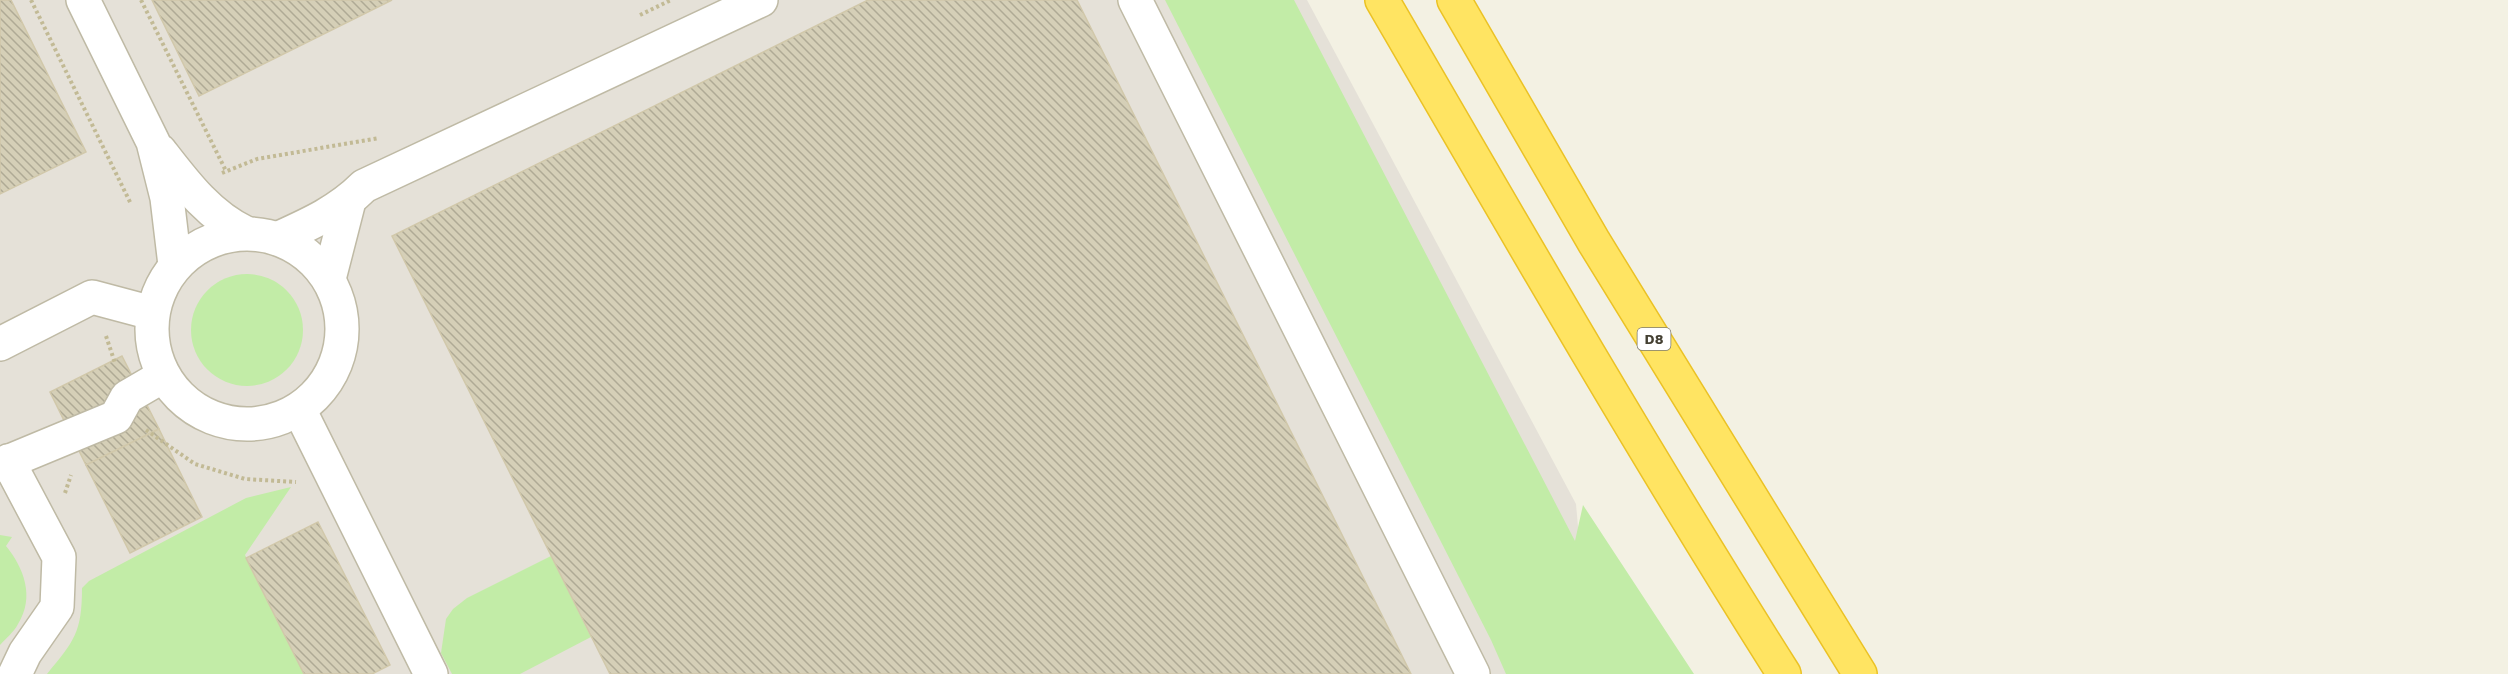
<svg xmlns="http://www.w3.org/2000/svg" width="2508" height="674" font-family="'Work Sans',sans-serif">
<style>
.industrial{fill:#e5e1d8}
.grass{fill:#c2eca7}
.building{fill:url(#building-back-hatch);stroke:#d1c8aa;stroke-width:1.5}
.lines{fill:none;stroke-linecap:round;stroke-linejoin:round}
.minor-casing{stroke:#bfbaa5;stroke-width:36}
.highway-casing{stroke:#ebc225;stroke-width:36}
.path{stroke:#c2ba95;stroke-width:4;stroke-dasharray:3 3;stroke-linecap:butt}
.minor{stroke:#fff;stroke-width:33}
.highway{stroke:#ffe462;stroke-width:33}
.labels{text-anchor:middle;stroke-width:5;stroke-linejoin:round;paint-order:stroke}
.shield{fill:#fff;stroke:#7d7a70;stroke-width:1.5}
.shield-label{font-size:14px;font-weight:bold;fill:#454133}
</style>
<defs>
<pattern id="building-back-hatch" width="6" height="6" patternUnits="userSpaceOnUse" patternTransform="scale(1.5)"><rect width="6" height="6" fill="#d5cfb7"/><path d="M-1 5l2 2M0 0l6 6M5-1l2 2" fill="none" stroke="#afaa95"/></pattern>
</defs>
<rect width="100%" height="100%" fill="#f3f1e3"/>
<path class="industrial" d="M0,0H1307L1576,504L1591,674H0Z"/>
<g class="grass">
<path d="M1165,0H1294L1575,541L1583,505L1694,674H1506L1491,640Z"/>
<circle cx="247" cy="330" r="56"/>
<path d="M291,487L245,555L304,674H47C74,641 82,633 82,588L89,581L246,498Z"/>
<path d="M0,535L12,537L6,546C24,568 35,597 18,624C14,632 6,638 0,645Z"/>
<path d="M551,556L591,637L520,674H452L441,653L446,619L453,609L467,598Z"/>
</g>
<g class="building">
<path d="M0,0H11L86,152L0,194Z"/>
<path d="M152,0H392L199,96Z"/>
<path d="M868,0H1077L1411,674H610L392,236Z"/>
<path d="M122,356L159,429L86,465L50,392Z"/>
<path d="M159,429L202,517L130,553L86,465Z"/>
<path d="M318,522L390,665L372,674H304L246,558Z"/>
</g>
<g class="lines">
<defs>
<g id="minor">
<path d="M83,0L153,142L167,198L175,265"/>
<path d="M1135,0L1473,674"/>
<path d="M160,151C184,182 209,216 246,233"/>
<circle cx="247" cy="329" r="95"/>
<path d="M279,238C310,224 339,211 364,186L761,0"/>
<path d="M329,279L349,201"/>
<path d="M0,344L92,297L152,313"/>
<path d="M299,409L431,674"/>
<path d="M8,461L59,557L57,607L25,653L15,674"/>
<path d="M0,465L116,417L127,397L163,376"/>
</g>
<g id="highway">
<path d="M1382,0C1513,226 1644,453 1784,674"/>
<path d="M1454,0L1594,242L1860,674"/>
</g>
</defs>
<use href="#minor" class="minor-casing"/>
<use href="#highway" class="highway-casing"/>
<g class="path">
<path d="M31,0L131,204"/>
<path d="M141,0L226,171"/>
<path d="M640,15L671,0"/>
<path d="M222,173L257,159L379,138"/>
<path d="M106,336L115,363"/>
<path d="M146,430L195,464L245,479L296,482"/>
<path d="M65,493L71,475"/>
</g>
<use href="#minor" class="minor"/>
<use href="#highway" class="highway"/>
</g>
<g class="labels">
<rect class="shield" x="1637.5" y="328" width="33" height="22" rx="4.5"/>
<g class="shield-label">
<text x="1654" y="344">D8</text>
</g>
</g>
</svg>
